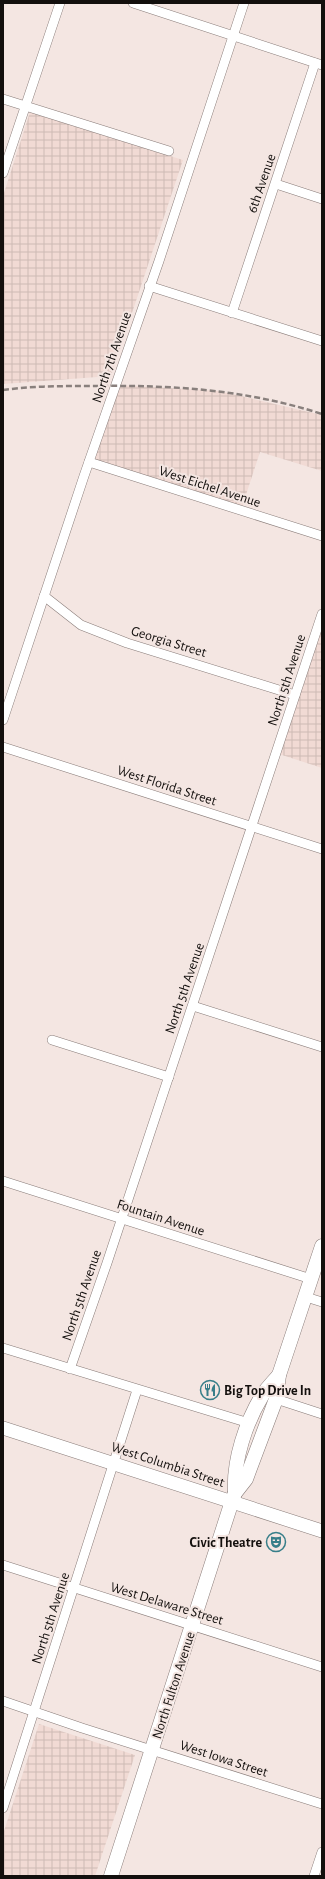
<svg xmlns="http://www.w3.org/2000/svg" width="325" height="1879" font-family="'Alegreya Sans',sans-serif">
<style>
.industrial{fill:url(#industrial-grid)}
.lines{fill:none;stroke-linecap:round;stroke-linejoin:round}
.street-casing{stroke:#897c79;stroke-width:10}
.secondary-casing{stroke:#897c79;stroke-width:14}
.primary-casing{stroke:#897c79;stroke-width:15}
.street{stroke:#fff;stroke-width:9}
.secondary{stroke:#fff;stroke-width:13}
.primary{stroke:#fff;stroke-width:14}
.rail{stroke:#89807d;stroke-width:2.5;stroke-dasharray:6 3;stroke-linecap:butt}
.labels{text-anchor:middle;stroke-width:4;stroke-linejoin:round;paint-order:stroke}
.street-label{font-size:14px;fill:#130f0d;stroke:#f4e6e2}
.poi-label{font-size:14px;font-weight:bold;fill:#130f0d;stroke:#f4e6e2;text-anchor:start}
</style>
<defs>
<pattern id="industrial-grid" width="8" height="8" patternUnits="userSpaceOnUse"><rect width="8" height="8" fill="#f1dad4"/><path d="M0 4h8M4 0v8" fill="none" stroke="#cebab5"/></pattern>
</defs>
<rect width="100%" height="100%" fill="#f4e6e2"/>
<g class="industrial">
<path d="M30,112L183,160L111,376L3,384V196Z"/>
<path d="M116,385L219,391L322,415V471L260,452L241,510L89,462Z"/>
<path d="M322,613V768L276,753Z"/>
<path d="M39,1724L135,1755L95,1876H3V1834Z"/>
</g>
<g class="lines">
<defs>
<g id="street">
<path d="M133,3L322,65"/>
<path d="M3,99L169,151"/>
<path d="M3,173L60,3"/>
<path d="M276,184L322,199"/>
<path d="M149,286L322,341"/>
<path d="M232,313L315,63"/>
<path d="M89,462L322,536"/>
<path d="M44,596L81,625L127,643L295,695"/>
<path d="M3,720L84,476L159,261L244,3"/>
<path d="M3,747L322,849"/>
<path d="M193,1006L322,1047"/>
<path d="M52,1040L169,1077"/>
<path d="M3,1181L311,1279"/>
<path d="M306,1297L322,1302"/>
<path d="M3,1348L249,1423"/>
<path d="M70,1369L107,1263L322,614"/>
<path d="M276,1399L322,1414"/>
<path d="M3,1565L322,1667"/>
<path d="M3,1701L82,1728L322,1804"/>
<path d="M3,1808L137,1390"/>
<path d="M314,1876L322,1852"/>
</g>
<path id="secondary" d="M3,1428L322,1531"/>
<g id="primary">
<path d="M235,1493C233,1460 246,1422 263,1394C268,1387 274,1381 279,1375"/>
<path d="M111,1876L232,1501L235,1493L246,1479L276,1399L279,1375L322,1246"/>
</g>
</defs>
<use href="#street" class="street-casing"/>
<use href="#secondary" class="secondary-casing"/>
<use href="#primary" class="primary-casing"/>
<use href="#street" class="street"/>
<use href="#secondary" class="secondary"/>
<use href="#primary" class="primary"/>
<path class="rail" d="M3,390C32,386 62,386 91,386C172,385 244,389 322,414"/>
</g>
<defs>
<symbol id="restaurant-ring" viewBox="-11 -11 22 22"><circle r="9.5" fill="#f4e6e2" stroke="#377e89" stroke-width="1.5"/><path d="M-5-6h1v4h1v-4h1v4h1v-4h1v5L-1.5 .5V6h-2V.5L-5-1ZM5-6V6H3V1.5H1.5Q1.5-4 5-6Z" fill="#377e89"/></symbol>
<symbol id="theatre-ring" viewBox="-11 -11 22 22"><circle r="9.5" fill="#f4e6e2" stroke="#377e89" stroke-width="1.5"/><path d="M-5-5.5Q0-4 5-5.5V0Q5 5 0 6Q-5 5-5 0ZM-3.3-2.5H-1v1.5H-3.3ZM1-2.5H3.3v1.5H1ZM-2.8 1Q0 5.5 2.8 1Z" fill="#377e89"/></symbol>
</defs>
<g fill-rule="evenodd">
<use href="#restaurant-ring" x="199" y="1379" width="22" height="22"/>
<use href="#theatre-ring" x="265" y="1531" width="22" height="22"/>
</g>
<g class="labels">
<g class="street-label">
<text transform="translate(261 183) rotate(-71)" y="5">6th Avenue</text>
<text transform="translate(111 357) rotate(-71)" y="5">North 7th Avenue</text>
<text transform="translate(210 486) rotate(18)" y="5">West Eichel Avenue</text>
<text transform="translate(169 641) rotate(17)" y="5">Georgia Street</text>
<text transform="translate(286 680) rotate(-72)" y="5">North 5th Avenue</text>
<text transform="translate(167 785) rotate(18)" y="5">West Florida Street</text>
<text transform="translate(184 988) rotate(-71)" y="5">North 5th Avenue</text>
<text transform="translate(161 1217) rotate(18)" y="5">Fountain Avenue</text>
<text transform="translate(81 1295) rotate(-71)" y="5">North 5th Avenue</text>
<text transform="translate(168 1464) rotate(18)" y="5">West Columbia Street</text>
<text transform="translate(167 1603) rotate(17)" y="5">West Delaware Street</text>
<text transform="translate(50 1618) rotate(-72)" y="5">North 5th Avenue</text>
<text transform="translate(173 1685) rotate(-72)" y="5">North Fulton Avenue</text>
<text transform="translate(224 1758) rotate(18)" y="5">West Iowa Street</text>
</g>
<g class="poi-label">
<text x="224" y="1395">Big Top Drive In</text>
<text x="262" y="1547" text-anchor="end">Civic Theatre</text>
</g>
</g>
<rect width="325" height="1879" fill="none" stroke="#130f0d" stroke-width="8"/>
</svg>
